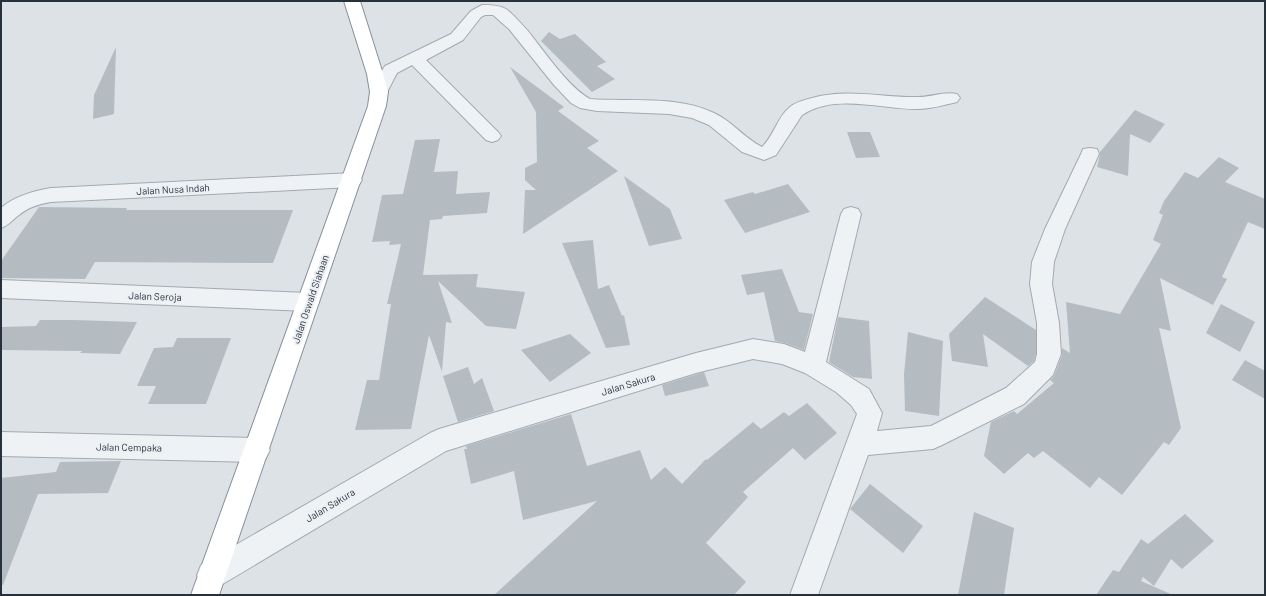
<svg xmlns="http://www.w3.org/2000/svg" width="1266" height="596" font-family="Barlow,sans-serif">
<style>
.building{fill:#b4bcc2}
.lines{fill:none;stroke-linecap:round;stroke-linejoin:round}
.street-casing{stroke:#a3a9b0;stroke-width:2}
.highway-casing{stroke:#85919c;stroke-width:2}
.street{fill:#eff2f5;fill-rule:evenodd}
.highway{fill:#fff;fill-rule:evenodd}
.labels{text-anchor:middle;stroke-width:4;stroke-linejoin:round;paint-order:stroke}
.street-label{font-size:10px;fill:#27313c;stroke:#ecf0f4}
</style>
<rect width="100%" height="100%" fill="#dde2e6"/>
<g class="building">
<path d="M549,32L560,39L575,34L606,62L597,66L615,79L592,92L541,41Z"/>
<path d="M116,47L114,114L93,119L94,95Z"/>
<path d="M510,67L564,107L558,111L599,141L587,148L618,171L523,234L525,190H536L525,180V168L537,162L536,112Z"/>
<path d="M1135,110L1165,124L1150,143L1130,134L1128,176L1097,167L1100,155V152Z"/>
<path d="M847,132H870L880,157L856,158Z"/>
<path d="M440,139L434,172L458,171L456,194L490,192L487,213L443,216L442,219L430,220L423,275L478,274L476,287L525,292L516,329L486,326L438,281L452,323L446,322L442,372L429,335L411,429L355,430L367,380H379L391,304H387L401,244L389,245L390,241L372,242L382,195L403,194L415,140Z"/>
<path d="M1219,157L1239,168L1225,182L1265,199V229L1248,222L1222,277L1227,279L1213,305L1160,278L1171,331L1159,328L1181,428L1169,445L1164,442L1122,495L1099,477L1090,488L1043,451L1034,458L1028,453L1004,474L984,456L991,422L1014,411L1017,414L1054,383L1050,380L1054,376L1062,355V348L1070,353L1066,302L1120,314L1161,244L1153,240L1163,215L1159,213L1164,201L1185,172L1198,178Z"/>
<path d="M624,176L670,209L682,239L649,246Z"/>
<path d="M788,184L810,212L745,233L724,200L753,192L755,194Z"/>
<path d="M39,207L127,208L126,210H293L273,263L95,262L85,279L1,278V261Z"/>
<path d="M593,240L598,289L609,285L622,316L624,315L630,345L606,348L562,243Z"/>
<path d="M782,269L799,312L813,314L804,350L785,343L775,341L764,292L747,295L741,275Z"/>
<path d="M985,297L1036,330V354L1034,361L1028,366L983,334L988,367L952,361L949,334Z"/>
<path d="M1221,304L1255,322L1240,352L1206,333Z"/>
<path d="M838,317L869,321L872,379L853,377L829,362Z"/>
<path d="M40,320H74L137,322L120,354L80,353L82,351L1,350V327L36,326Z"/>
<path d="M908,332L943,341L939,416L905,411L904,374Z"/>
<path d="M570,334L591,353L550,382L521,350Z"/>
<path d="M177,338H231L206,404H148L156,386H137L154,348L173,347Z"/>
<path d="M1245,360L1265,371V399L1232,380Z"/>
<path d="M468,367L474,384L482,378L494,411L458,422L443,376Z"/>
<path d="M704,372L709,386L665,396L662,385Z"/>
<path d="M807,403L837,433L805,460L793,448L743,492L748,497L706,543L746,582L734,595H494L597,501L523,520L514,471L471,484L464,449H467L466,446L571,414L587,466L640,450L651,480L665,467L682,484L706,459L707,460L753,422L761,429L784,412L789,416Z"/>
<path d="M121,461L108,493L38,494L3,585H1V478L56,472L60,462Z"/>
<path d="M870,484L923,526L903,553L850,509Z"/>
<path d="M974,512L1014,528L1004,595H958Z"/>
<path d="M1185,514L1214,541L1182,569L1171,559L1154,586L1143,577L1141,581L1173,595H1096L1113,570L1119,572L1141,539L1148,544Z"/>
</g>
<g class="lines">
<defs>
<g id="street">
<path d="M482,5C490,5 499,5 506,9C514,15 521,24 528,31C544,51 568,87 590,99C630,102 677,95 714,113C732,121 744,138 762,147C774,136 777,117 790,107C796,102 804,100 812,98C848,88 882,98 918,97C931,97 945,91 957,94L960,98L957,102C944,105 931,109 917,109C880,109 835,93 802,115L776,155L764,160L742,152L709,125L692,118L669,114L597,111L580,108L571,103L554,85L509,29L493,15H485L481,17L463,40L426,60L498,132L501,136L498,140L492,142L486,140L412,65L397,73L385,96L379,97L373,96L370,92L377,78L385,66L451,34L471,11Z"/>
<path d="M1090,148L1097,149L1099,154L1065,229L1054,262L1052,284L1059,323L1061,354L1053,375L1024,404L942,445L933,449L868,455L818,595H790L857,414L851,405L836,392L805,373L782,364L753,359L696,373L446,451L221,585L211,589L201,585L197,575L201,565L430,433L439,429L696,353L753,339L784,344L805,352L841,214L844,209L851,207L858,209L861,214L826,362L869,389L882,413L877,431L931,426L1006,388L1035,362L1037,354V323L1030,284L1032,262L1045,229L1081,154L1083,149Z"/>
<path d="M352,173L359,175L362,180L359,185L352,187L51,202C39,204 28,207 19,215C12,220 9,225 1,228V208C15,196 33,191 51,188Z"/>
<path d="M1,280L308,293L316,296L319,302L316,308L308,311L1,298Z"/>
<path d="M1,432L257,438L266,442L270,450L266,458L257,462L1,456Z"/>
</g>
<path id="highway" d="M344,1H360L383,74L388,92L386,106L219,595H191L368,106L370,92L367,74Z"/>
</defs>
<use href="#street" class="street-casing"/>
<use href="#highway" class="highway-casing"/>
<use href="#street" class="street"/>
<use href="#highway" class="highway"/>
</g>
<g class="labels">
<g class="street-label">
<text transform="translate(173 189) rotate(-3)" y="4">Jalan Nusa Indah</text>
<text transform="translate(155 296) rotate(2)" y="4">Jalan Seroja</text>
<text transform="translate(310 299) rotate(-71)" y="4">Jalan Oswald Siahaan</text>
<text transform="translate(628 384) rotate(-17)" y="4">Jalan Sakura</text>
<text transform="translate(129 447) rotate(1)" y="4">Jalan Cempaka</text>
<text transform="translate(330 505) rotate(-31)" y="4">Jalan Sakura</text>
</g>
</g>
<rect width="1266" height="596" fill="none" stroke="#27313c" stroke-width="4"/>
</svg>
